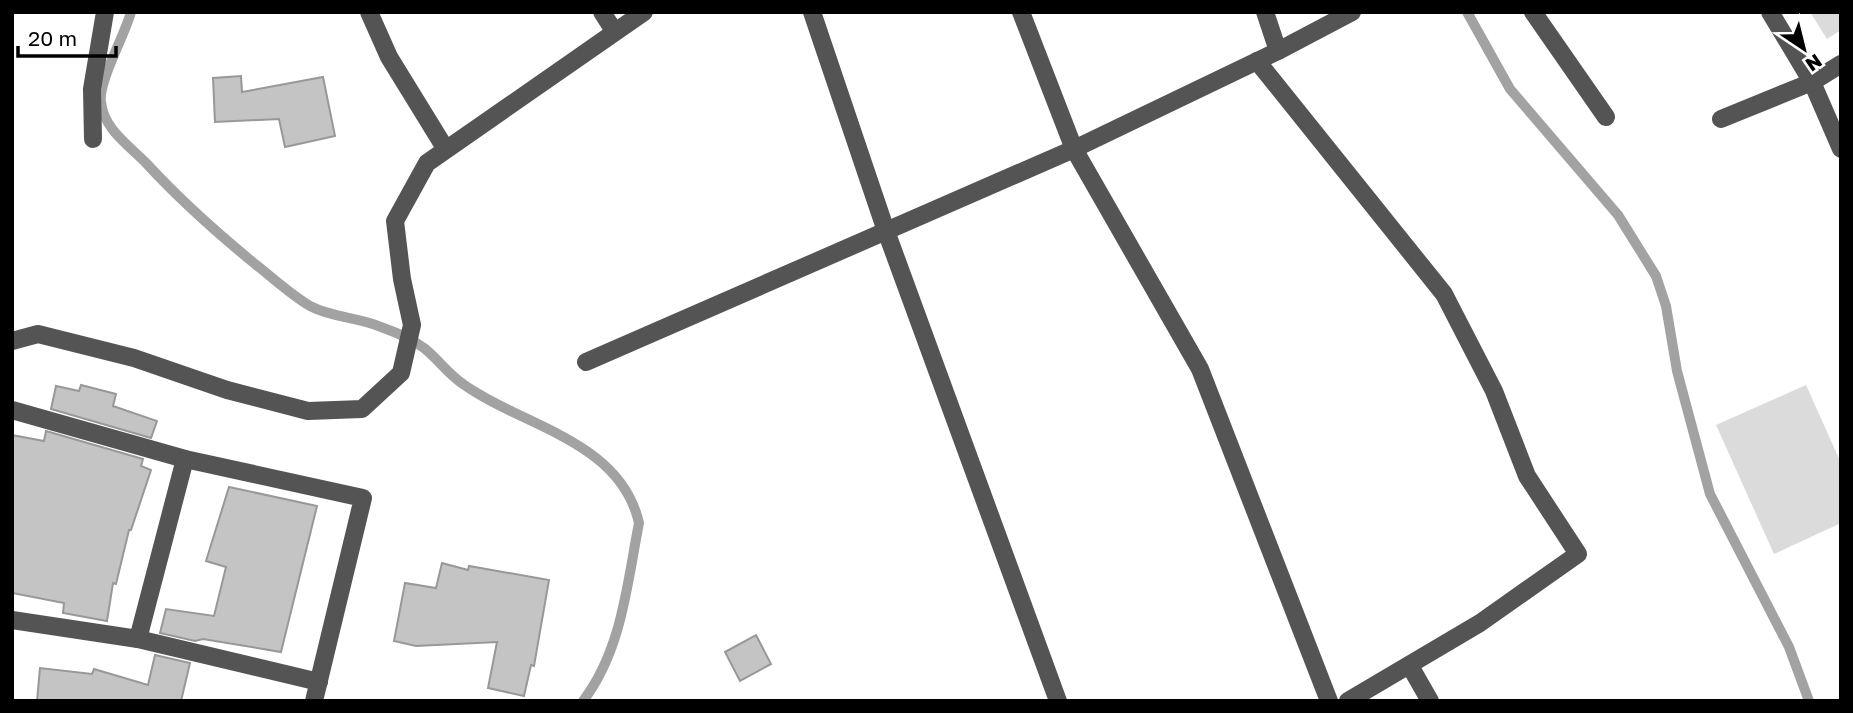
<svg xmlns="http://www.w3.org/2000/svg" width="1853" height="713" font-family="'Golos Text',sans-serif">
<style>
.green{fill:#dbdbdb}
.lines{fill:none;stroke-linecap:round;stroke-linejoin:round}
.stream{stroke:#a2a2a2;stroke-width:10}
.building{fill:#c4c4c4;stroke:#989898;stroke-width:2}
.minor{stroke:#545454;stroke-width:18}
</style>
<rect width="100%" height="100%" fill="#fff"/>
<g class="green">
<path d="M1810,12H1841V30L1827,39Z"/>
<path d="M1806,385L1841,463V523L1774,554L1716,425Z"/>
</g>
<g class="lines">
<g class="stream">
<path d="M131,12C125,35 98,82 101,102C104,130 129,145 147,164C181,201 216,232 255,264C273,278 291,295 310,306C333,318 358,317 381,327C395,332 412,339 424,348C438,359 448,374 463,384C523,427 620,440 639,523C627,584 622,650 583,701"/>
<path d="M1467,12L1510,89L1618,215L1656,276L1666,306L1677,371L1710,494L1789,647L1809,701"/>
</g>
</g>
<g class="building">
<path d="M241,76L242,92L323,77L335,136L285,147L279,119L215,122L213,78Z"/>
<path d="M81,385L116,394L113,406L157,421L151,438L51,409L56,386L79,391Z"/>
<path d="M46,431L143,459L141,466L151,470L131,530H129L116,584L113,583L107,621L63,613L64,603L12,593V435L44,441Z"/>
<path d="M229,487L317,506L281,652L203,639L195,641L160,633L166,609L214,616L226,567L206,561Z"/>
<path d="M442,563L468,570L469,566L549,580L534,666L531,665L524,696L488,688L497,642L416,646L394,641L405,583L436,588Z"/>
<path d="M756,635L771,664L740,681L725,652Z"/>
<path d="M155,655L190,663L181,701H37L40,668L92,674L94,669L148,685Z"/>
</g>
<g class="lines">
<g class="minor">
<path d="M369,12L389,57L445,148"/>
<path d="M602,12L614,31"/>
<path d="M812,12L886,231L1058,701"/>
<path d="M1021,12L1074,149L1200,369L1329,701"/>
<path d="M1265,12L1278,51"/>
<path d="M1533,12L1606,117"/>
<path d="M1770,12L1812,82L1841,149"/>
<path d="M1257,61L1444,294L1494,391L1527,476L1578,554L1480,623L1348,701"/>
<path d="M1721,119L1812,82L1841,64"/>
<path d="M93,139L92,89L105,12"/>
<path d="M12,341L38,334L134,358L227,390L308,411L362,409L401,373L412,325L402,279L395,221L427,163L644,12"/>
<path d="M586,362L1074,149L1278,51L1352,12"/>
<path d="M12,410L185,459L363,498L314,701"/>
<path d="M12,620L138,639L319,682"/>
<path d="M138,639L185,459"/>
<path d="M1410,666L1430,701"/>
</g>
</g>
<rect width="1853" height="713" fill="none" stroke="#000000" stroke-width="28"/>
<g transform="translate(1804 49) rotate(145)" stroke="#ffffff" stroke-width="5" paint-order="stroke">
<path d="M0-5L12 26L0 18L-12 26Z" fill="#000000"/>
<text y="-10" font-size="19" font-weight="bold" text-anchor="middle" fill="#000000">N</text>
</g>
<path d="M18 46v10h98v-10" fill="none" stroke="#000000" stroke-width="3.5"/>
<text x="28" y="46" font-size="21" fill="#000000" stroke="#ffffff" stroke-width="5" paint-order="stroke">20 m</text>
</svg>
